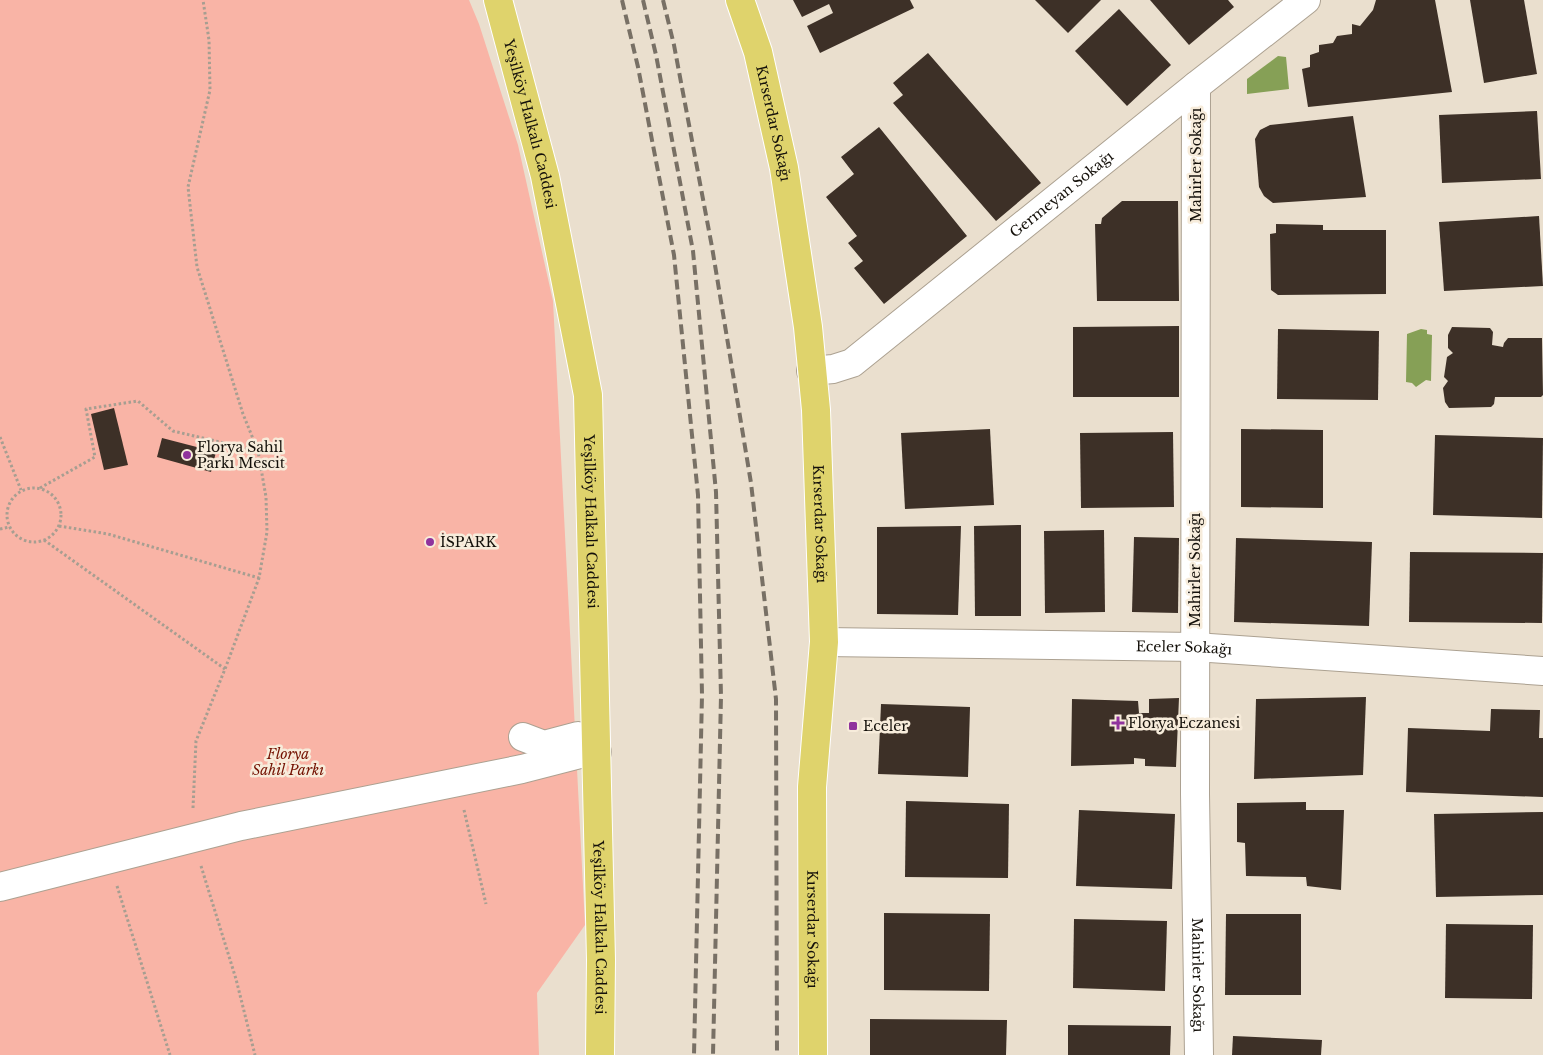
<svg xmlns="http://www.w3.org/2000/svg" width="1543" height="1055" font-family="'Libre Baskerville',serif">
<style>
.green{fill:#f9b4a6}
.water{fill:#86a056}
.building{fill:#3d3027}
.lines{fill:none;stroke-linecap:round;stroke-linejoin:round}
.minor-casing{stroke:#aca191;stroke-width:30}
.major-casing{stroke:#fff;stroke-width:30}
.path{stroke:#a79e91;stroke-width:3;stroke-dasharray:2.5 2.5;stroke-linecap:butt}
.minor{stroke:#fff;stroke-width:28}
.major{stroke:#dfd36c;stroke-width:28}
.rail{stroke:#787065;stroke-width:4;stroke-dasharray:10 5;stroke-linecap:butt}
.poi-dot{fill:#90339d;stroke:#f7ecdb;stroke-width:2}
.labels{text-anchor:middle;stroke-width:5;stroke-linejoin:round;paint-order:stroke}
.street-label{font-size:14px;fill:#14100a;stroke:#f7ecdb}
.poi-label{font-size:14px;fill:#14100a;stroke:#f7ecdb;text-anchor:start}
.park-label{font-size:14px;font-style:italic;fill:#741202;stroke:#f7ecdb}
</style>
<rect width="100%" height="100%" fill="#eadfce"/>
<path class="green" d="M0,0H469L479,24L518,145L553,301L585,925L537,993L539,1055H0Z"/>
<g class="water">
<path d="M1278,56L1286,57L1289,89L1247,94V79Z"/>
<path d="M1421,329L1427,330V334L1432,335L1431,381L1426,380L1416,387L1412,383L1406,382L1407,334Z"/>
</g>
<g class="building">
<path d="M793,0H910L914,8L820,53L807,26L833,13L829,4L802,17Z"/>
<path d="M1035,0H1101L1068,33Z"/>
<path d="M1150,0H1228L1234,7L1189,45Z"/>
<path d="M1376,0H1435L1452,92L1308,107L1302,69L1310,67V55L1319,52V45L1333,43L1337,36L1352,34V24L1360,26L1373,10Z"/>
<path d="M1470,0H1524L1537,74L1484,83Z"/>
<path d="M1119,9L1171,65L1127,106L1075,51Z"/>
<path d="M928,53L1041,183L996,221L893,103L903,95L893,83Z"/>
<path d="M1537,111L1541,179L1442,183L1439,115Z"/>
<path d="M1353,116L1366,197L1273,203L1264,196L1259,187L1255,139L1260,130L1270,125Z"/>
<path d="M879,127L967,236L884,304L854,268L863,261L848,243L857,236L826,197L854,174L841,157Z"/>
<path d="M1122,201H1178L1179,301H1097L1095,224H1101L1102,218Z"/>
<path d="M1539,216L1543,286L1444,291L1439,222Z"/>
<path d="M1276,224L1323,225V230H1386V294L1278,295L1271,290L1270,234L1276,233Z"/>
<path d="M1179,326V397H1073V327Z"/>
<path d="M1452,327L1490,328L1493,332L1492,345L1503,347L1504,343L1508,338H1542L1543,395L1541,397H1495L1494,404L1491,407L1449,408L1445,402L1443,388L1448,381L1444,377L1447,357L1453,353L1448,348V335Z"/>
<path d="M1278,329L1379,331L1378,400L1277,399Z"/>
<path d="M114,408L128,465L104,470L91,414Z"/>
<path d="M990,429L994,505L905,509L901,433Z"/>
<path d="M1241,429L1323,430V508L1241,507Z"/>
<path d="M1173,432L1174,507L1081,508L1080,433Z"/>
<path d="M1435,435L1543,438L1542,518L1433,515Z"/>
<path d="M162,438L216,452L211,472L157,457Z"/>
<path d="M1021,525V616H975L974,526Z"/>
<path d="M961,526L958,615L877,614V527Z"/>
<path d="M1104,530L1105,612L1045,613L1044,531Z"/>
<path d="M1134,537L1179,538L1178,613L1132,612Z"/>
<path d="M1236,538L1372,542L1369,626L1234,622Z"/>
<path d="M1410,552L1543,553L1542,623L1409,622Z"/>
<path d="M1366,697L1363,775L1254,779L1256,699Z"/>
<path d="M1179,698L1176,767L1145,766V759L1134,758V764L1071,766L1072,699L1138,701L1139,713H1149V699Z"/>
<path d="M881,704L970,707L968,777L878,774Z"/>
<path d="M1491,709L1540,710L1539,738H1543V797L1406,792L1408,728L1490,731Z"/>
<path d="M906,801L1009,804L1008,878L905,877Z"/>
<path d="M1306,802V810H1344L1341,890L1307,886L1306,877L1246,876L1245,843L1237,842V803Z"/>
<path d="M1079,810L1175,814L1172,889L1076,886Z"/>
<path d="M1543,812V895L1436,897L1434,814Z"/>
<path d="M884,913L990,914L989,991L884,990Z"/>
<path d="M1226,914H1301V995H1225Z"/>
<path d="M1074,919L1167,921L1165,991L1073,988Z"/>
<path d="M1446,924L1533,925L1532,999L1445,998Z"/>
<path d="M870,1019L1007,1020L1006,1055H870Z"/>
<path d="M1068,1025L1171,1026L1170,1055H1068Z"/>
<path d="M1233,1036L1322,1040L1321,1055H1232Z"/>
</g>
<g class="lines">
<defs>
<g id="minor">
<path id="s1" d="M1196,86L1195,794L1199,1055"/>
<path id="s2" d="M811,371L833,369L852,363L1196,86L1306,0"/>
<path id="s3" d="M824,642L1195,647L1543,671"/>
<path d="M523,737L544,745L578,736"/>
<path d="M0,887L241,826L522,769L588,752H597"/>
</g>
<g id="major">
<path id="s4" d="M498,0L545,176L588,395L601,960L600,1055"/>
<path id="s5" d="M740,0L758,52L784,168L808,327L816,410L824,642L812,787L813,1055"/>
</g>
</defs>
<use href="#minor" class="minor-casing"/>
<use href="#major" class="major-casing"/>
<g class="path">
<path d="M0,437L21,490"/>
<circle cx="34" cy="515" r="27"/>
<path d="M40,488L95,457L86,409L138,401L173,431L258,451"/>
<path d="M59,526L108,534L259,578"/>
<path d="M0,529L9,527"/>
<path d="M44,540L225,669"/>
<path d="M193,808L196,741L225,669L259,578L267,532L266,497L258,451L243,414L197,267L188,187L210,90L209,40L203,0"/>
<path d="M464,810L486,904"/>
<path d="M201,866L236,979L255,1055"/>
<path d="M117,886L170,1055"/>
</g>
<use href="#minor" class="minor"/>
<use href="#major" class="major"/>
<g class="rail">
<path d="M622,0L638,67L674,255L698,495L702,695L694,1055"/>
<path d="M643,0L656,55L693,251L716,492L721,696L713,1055"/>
<path d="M663,0L674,45L712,247L751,483L776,699L777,1055"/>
</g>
</g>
<g class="poi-dot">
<circle cx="187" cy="455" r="5"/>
<circle cx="430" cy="542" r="5"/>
<path d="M1115.5 715.5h5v5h5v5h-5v5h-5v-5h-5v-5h5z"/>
<rect x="848" y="721" width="10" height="10" rx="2.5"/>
</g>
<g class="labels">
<g class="street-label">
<text dy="5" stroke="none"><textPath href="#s5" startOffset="128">Kırserdar Sokağı</textPath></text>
<text dy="5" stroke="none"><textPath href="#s4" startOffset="128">Yeşilköy Halkalı Caddesi</textPath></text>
<text transform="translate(1196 165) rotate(-90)" y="5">Mahirler Sokağı</text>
<text dy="5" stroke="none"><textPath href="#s2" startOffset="311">Germeyan Sokağı</textPath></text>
<text dy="5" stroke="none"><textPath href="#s4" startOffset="532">Yeşilköy Halkalı Caddesi</textPath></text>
<text dy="5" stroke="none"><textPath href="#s5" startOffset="532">Kırserdar Sokağı</textPath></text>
<text transform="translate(1195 570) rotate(-90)" y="5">Mahirler Sokağı</text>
<text dy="5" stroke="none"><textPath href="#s3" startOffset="360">Eceler Sokağı</textPath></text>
<text dy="5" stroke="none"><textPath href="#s4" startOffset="938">Yeşilköy Halkalı Caddesi</textPath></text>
<text dy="5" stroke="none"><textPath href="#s5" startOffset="938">Kırserdar Sokağı</textPath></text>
<text dy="5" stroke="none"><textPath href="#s1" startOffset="889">Mahirler Sokağı</textPath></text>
</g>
<g class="poi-label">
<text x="197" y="452">Florya Sahil<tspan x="197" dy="16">Parkı Mescit</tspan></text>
<text x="440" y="547">İSPARK</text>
<text x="1128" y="728">Florya Eczanesi</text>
<text x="863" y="731">Eceler</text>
</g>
<g class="park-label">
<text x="288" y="759">Florya<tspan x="288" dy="16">Sahil Parkı</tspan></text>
</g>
</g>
</svg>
